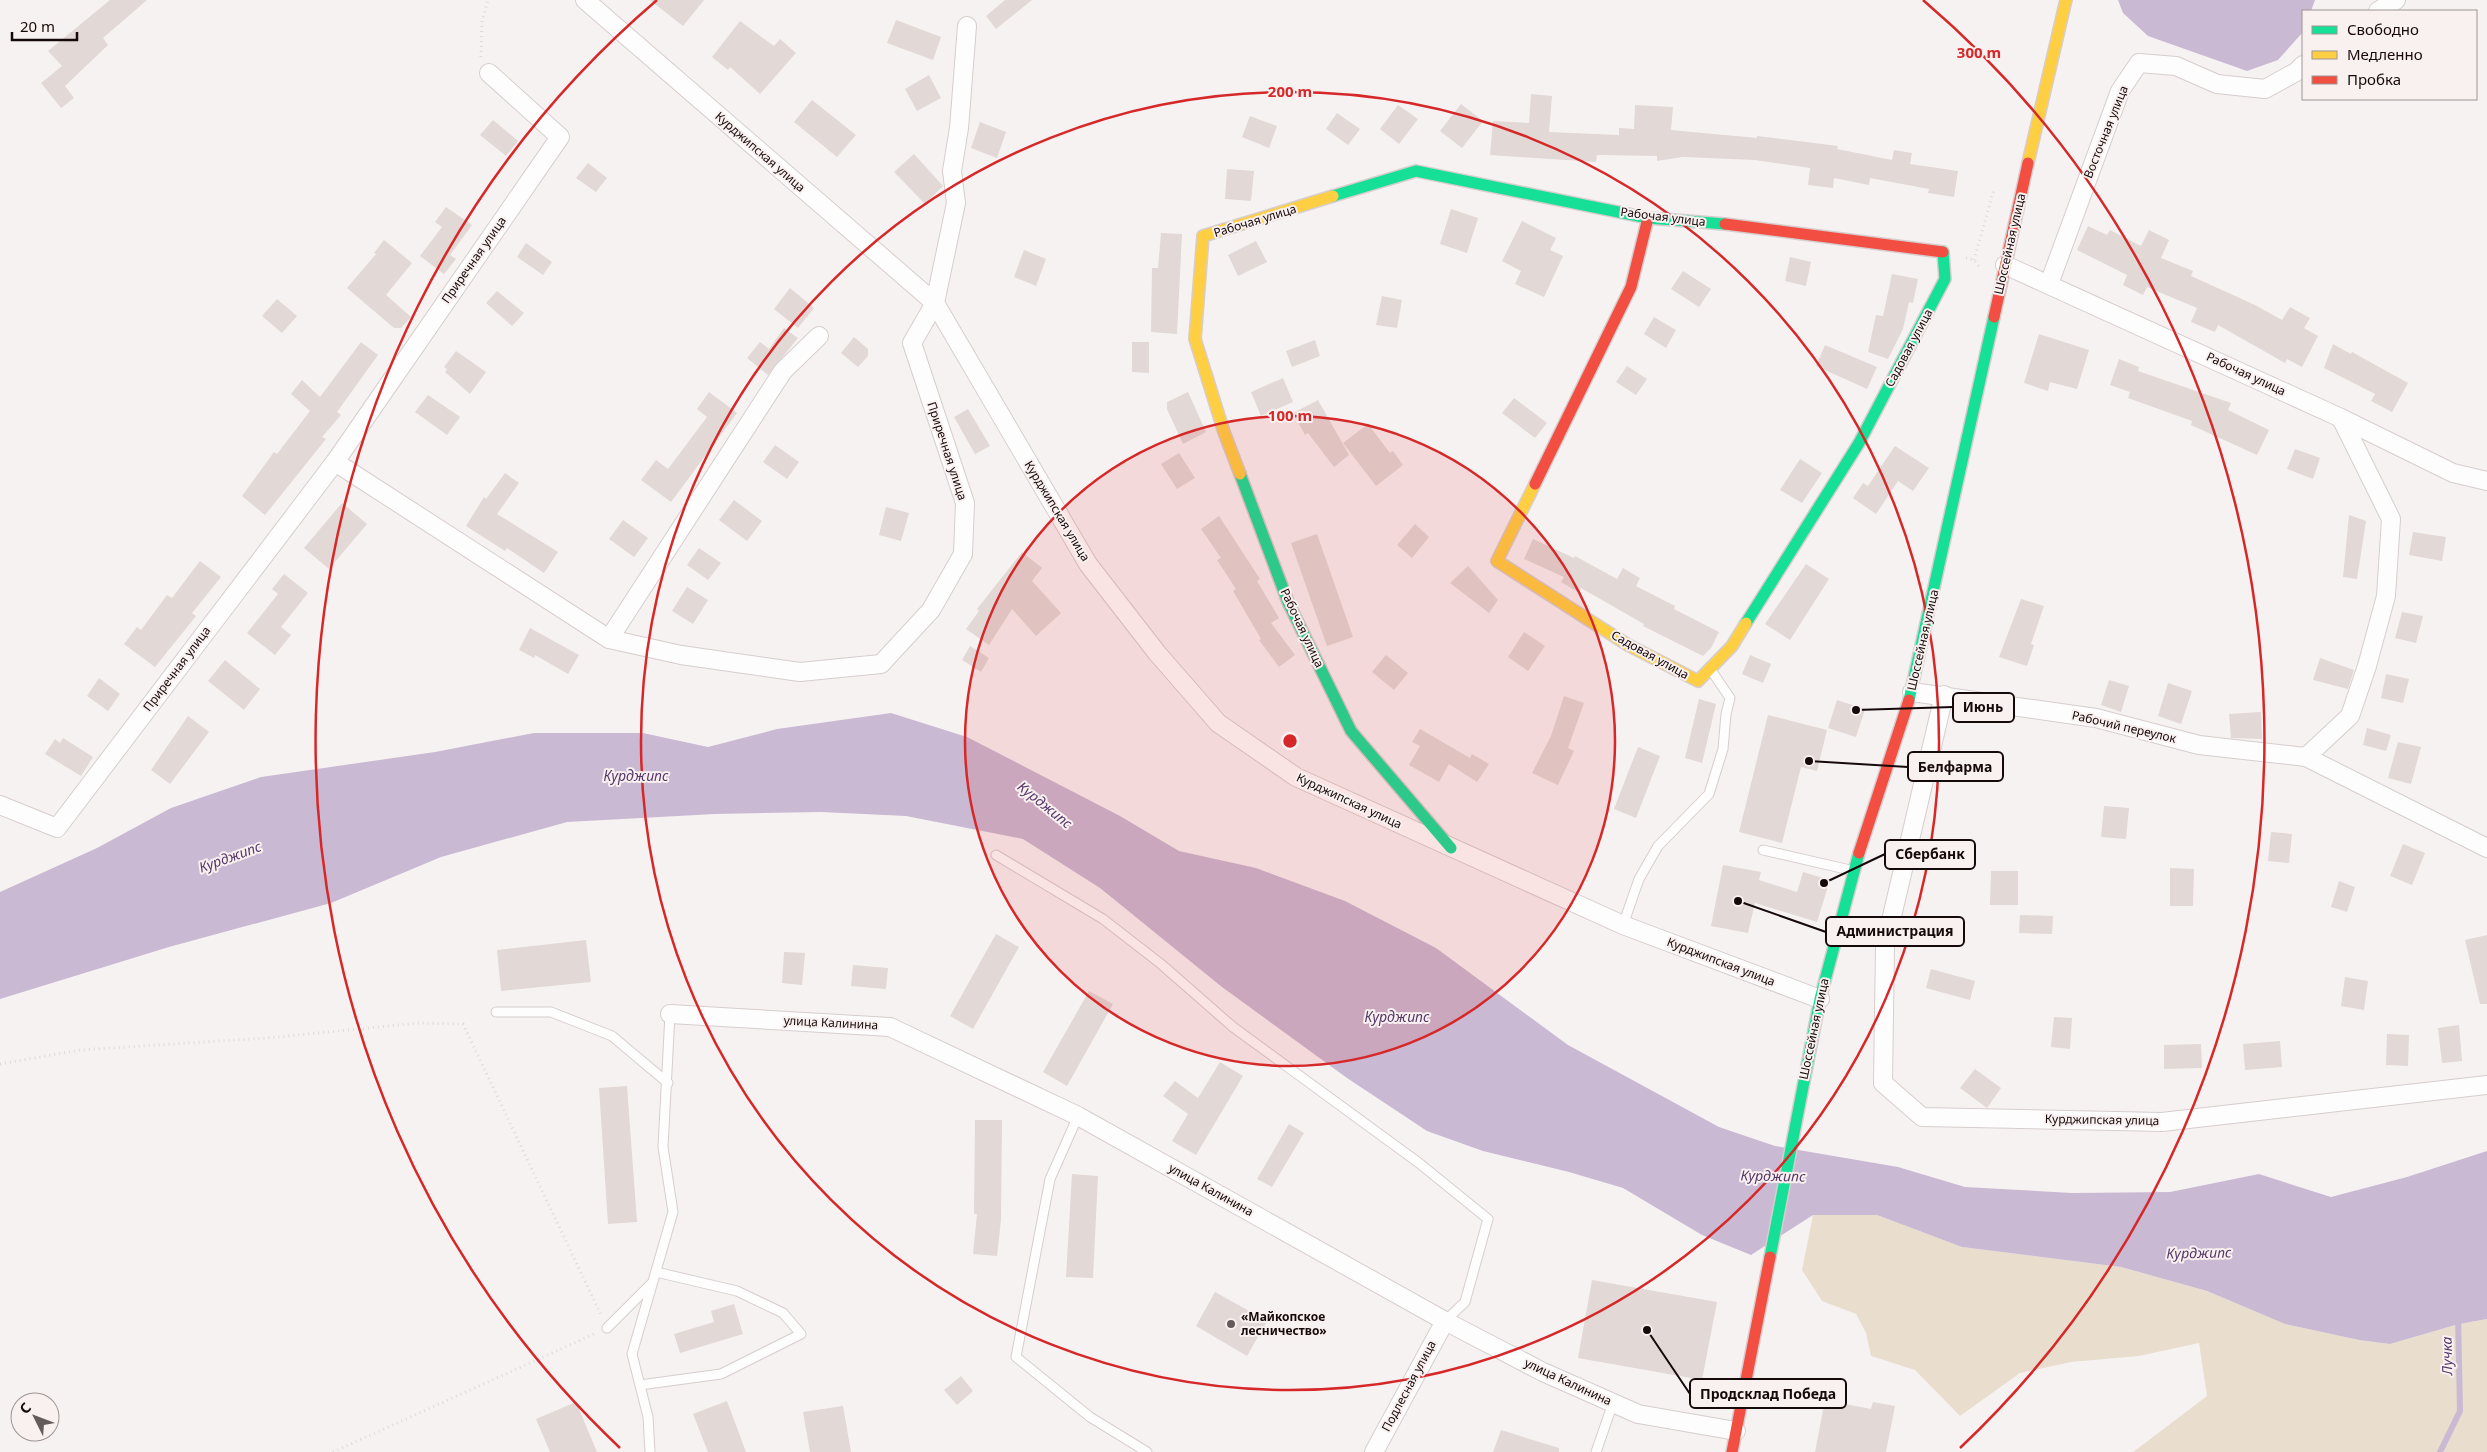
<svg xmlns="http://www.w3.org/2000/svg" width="2487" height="1452" font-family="'Noto Sans',sans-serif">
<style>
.green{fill:#e9dece}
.water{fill:#cab9d3}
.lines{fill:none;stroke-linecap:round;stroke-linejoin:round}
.stream{stroke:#cab9d3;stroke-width:6}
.building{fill:#e2d8d5}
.lane-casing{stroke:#d7cdcd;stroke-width:11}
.street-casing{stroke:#d7cdcd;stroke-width:20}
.fast-casing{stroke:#d7cdcd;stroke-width:14}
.slow-casing{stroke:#d7cdcd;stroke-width:14}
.jam-casing{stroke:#d7cdcd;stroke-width:14}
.path{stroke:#dcdada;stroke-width:3;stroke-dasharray:1 4;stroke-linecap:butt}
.lane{stroke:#fefdfd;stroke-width:9}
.street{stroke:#fefdfd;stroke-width:18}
.fast{stroke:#16e098;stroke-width:11}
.slow{stroke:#ffcf43;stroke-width:11}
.jam{stroke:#f24e42;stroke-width:11}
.ring{fill:none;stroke:#d62828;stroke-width:2.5}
.poi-dot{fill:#655b5b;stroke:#f9f0f0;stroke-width:2}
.labels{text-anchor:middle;stroke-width:4;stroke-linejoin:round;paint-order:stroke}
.street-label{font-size:12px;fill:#160909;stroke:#f9f0f0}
.poi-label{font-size:12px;font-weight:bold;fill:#160909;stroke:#f9f0f0;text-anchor:start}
.water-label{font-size:14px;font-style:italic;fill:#553668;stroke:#f9f0f0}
.centre{fill:#d62828;stroke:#f9f0f0;stroke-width:2.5}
.ring-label{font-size:15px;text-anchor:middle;font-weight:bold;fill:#d62828;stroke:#f9f0f0;stroke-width:4;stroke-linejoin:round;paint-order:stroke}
.leader{fill:none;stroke:#160909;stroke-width:2}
.callout-dot{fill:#160909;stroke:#f9f0f0;stroke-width:2}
.callout{fill:#f9f0f0;stroke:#160909;stroke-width:2}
.callout-label{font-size:14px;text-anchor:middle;font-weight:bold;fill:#160909}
</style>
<rect width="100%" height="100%" fill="#f7f2f2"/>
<path class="green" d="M1813,1215H1877L1962,1247L2121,1267L2207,1291L2285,1324L2359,1340L2390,1344L2459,1324L2487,1319V1452H2133L2207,1396L2199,1343L2139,1356L2071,1362L2020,1373L1960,1416L1915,1370L1871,1356L1866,1333L1856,1314L1822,1301L1802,1270Z"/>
<g class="water">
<path d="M2118,0H2315L2311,11H2303V32L2278,60L2247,71L2148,36L2123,13Z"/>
<path d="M891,713L967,737L1120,816L1179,851L1256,868L1345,901L1436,948L1568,1045L1719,1127L1775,1146L1898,1167L1965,1187L2072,1193L2170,1192L2259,1174L2331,1197L2407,1177L2487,1151V1319L2459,1324L2390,1344L2359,1340L2285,1324L2207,1291L2121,1267L1962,1247L1877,1215H1813L1751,1255L1702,1235L1623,1188L1569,1172L1483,1151L1427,1131L1347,1078L1222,987L1100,888L1023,839L906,816L821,812L715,814L567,822L441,857L331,903L169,947L0,999V892L97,848L171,808L261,777L435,752L534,733H643L708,747L777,729Z"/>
</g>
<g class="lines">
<path class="stream" d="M2440,1452L2460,1411L2458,1315"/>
</g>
<g class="building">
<path d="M110,0H147L103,38L108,45L65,86L74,98L61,108L41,83L62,66L48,51Z"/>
<path d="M650,0H704L683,26Z"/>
<path d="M1005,0H1032L996,29L986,16Z"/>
<path d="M896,20L941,37L933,60L887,43Z"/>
<path d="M740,21L774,46L780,39L796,53L760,94L730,67L728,70L712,57Z"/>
<path d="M929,75L941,98L917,111L905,89Z"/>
<path d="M1531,94L1552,96L1549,132L1619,135V128L1634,129L1635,105L1673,107L1671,130L1757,138V136L1838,146L1837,149L1892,160L1894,150L1912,153L1910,164L1958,171L1954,197L1928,193L1929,189L1870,178L1869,185L1834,178L1833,188L1808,185L1810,168L1755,160L1683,157L1657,161V156L1597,155L1596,162L1490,155L1493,121L1529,123Z"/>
<path d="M812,100L856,135L837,157L794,122Z"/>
<path d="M1461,104L1483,121L1462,148L1440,131Z"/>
<path d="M1398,105L1418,119L1399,144L1380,129Z"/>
<path d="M1337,113L1360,129L1348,145L1326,129Z"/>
<path d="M1250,116L1277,126L1269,148L1242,137Z"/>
<path d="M493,120L518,141L506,156L480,135Z"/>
<path d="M980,122L1006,132L997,158L971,148Z"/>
<path d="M914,154L943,186L925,204L894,172Z"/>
<path d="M588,163L607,178L596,192L576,178Z"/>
<path d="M1227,169L1254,171L1251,201L1225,199Z"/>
<path d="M446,207L472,225L450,255L456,259L444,274L420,256L442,227L435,222Z"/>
<path d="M1451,209L1478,218L1467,253L1440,244Z"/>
<path d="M1522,221L1556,238L1550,250L1563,256L1544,297L1515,284L1521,271L1502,261Z"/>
<path d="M2088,226L2107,235L2110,230L2141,246L2149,230L2169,240L2161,258L2193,271L2191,276L2255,305L2282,320L2290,307L2310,318L2304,328L2318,336L2302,367L2287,359L2285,363L2218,325L2215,332L2191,322L2197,308L2147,287L2143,295L2123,285L2127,275L2077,250Z"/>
<path d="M1161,233L1182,234L1177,334L1151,332L1152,268H1158Z"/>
<path d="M384,240L412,263L386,295L411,317L401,328H394L347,288L376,254L374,253Z"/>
<path d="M1256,241L1267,262L1238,276L1228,255Z"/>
<path d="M526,243L552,262L543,275L517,257Z"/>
<path d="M1024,250L1046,259L1036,286L1014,277Z"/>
<path d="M1790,257L1811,262L1806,286L1785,281Z"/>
<path d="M1683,271L1711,289L1699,307L1671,289Z"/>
<path d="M1892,274L1918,279L1913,303L1909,302L1903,329L1888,359L1868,352L1876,315L1883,316Z"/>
<path d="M790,288L814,308L798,328L774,309Z"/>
<path d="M497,291L524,313L512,326L486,303Z"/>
<path d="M1382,296L1402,300L1397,328L1376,325Z"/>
<path d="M277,299L297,316L282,333L262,316Z"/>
<path d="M1654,317L1676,330L1666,348L1644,334Z"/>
<path d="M784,328L798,338L768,375L747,358L760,342L769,349Z"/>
<path d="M2039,334L2089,350L2077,389L2050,382L2048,391L2024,383Z"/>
<path d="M854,337L868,349V356L858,367L841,353Z"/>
<path d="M1315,340L1320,356L1292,367L1286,351Z"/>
<path d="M361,342L378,355L337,412L341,415L322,437L326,439L265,515L242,496L274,452L277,454L310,411L291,394L302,380L320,397Z"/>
<path d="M1132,342H1149V373L1132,372Z"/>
<path d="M2333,344L2351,354L2352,352L2408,383L2392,412L2371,401L2375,394L2324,368Z"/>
<path d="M1825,345L1877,367L1867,389L1816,366Z"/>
<path d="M456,351L486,372L470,394L445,372L447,369L444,367Z"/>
<path d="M2119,359L2139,367L2138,371L2231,403L2228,410L2269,430L2257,455L2191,425L2192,421L2128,398L2130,392L2110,385Z"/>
<path d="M1627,366L1647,379L1636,395L1616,382Z"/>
<path d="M1283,378L1293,402L1261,416L1251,392Z"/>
<path d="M709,392L737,413L671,502L641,480L656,460L668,469L707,417L697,409Z"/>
<path d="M1188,392L1206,432L1183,444L1167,409V402Z"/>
<path d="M428,395L460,417L447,435L415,412Z"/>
<path d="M1514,398L1547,423L1535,438L1502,413Z"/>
<path d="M1318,400L1349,455L1334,467L1308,433L1305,435L1293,413Z"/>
<path d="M968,409L990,446L975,454L954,417Z"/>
<path d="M1368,424L1390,453L1393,451L1403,465L1376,486L1343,443Z"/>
<path d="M775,445L799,462L787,479L763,462Z"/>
<path d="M1895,446L1929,468L1913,491L1898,481L1876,514L1853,498L1863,483L1868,486Z"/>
<path d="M2295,449L2320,458L2313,479L2287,469Z"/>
<path d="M1179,453L1195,478L1177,489L1161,464Z"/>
<path d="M1800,459L1822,473L1802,503L1780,490Z"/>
<path d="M505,473L519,483L497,514L558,552L544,573L507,548L505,551L466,526L484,497L486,499Z"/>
<path d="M734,500L762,521L747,541L719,520Z"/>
<path d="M342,503L367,524L329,569L304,548Z"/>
<path d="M886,507L909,513L901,541L879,535Z"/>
<path d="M2349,515L2366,521L2357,579L2343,577Z"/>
<path d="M1219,516L1260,579L1257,581L1279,618L1271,623L1295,655L1279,667L1259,640L1261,639L1233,591L1236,589L1217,560L1221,558L1201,529Z"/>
<path d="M623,520L648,538L634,557L609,539Z"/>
<path d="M1415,524L1429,537L1412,558L1397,545Z"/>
<path d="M2413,532L2446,537L2442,561L2409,555Z"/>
<path d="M1317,534L1353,637L1327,646L1291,543Z"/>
<path d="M1533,539L1574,558L1575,556L1617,579L1623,568L1640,578L1636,586L1675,606L1674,609L1719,632L1711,648L1703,656L1643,626L1644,624L1581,588L1578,592L1561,582L1564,577L1524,559Z"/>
<path d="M699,548L721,563L708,580L687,565Z"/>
<path d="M1022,552L1042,568L1032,581L1061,613L1036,636L1012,609L989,645L966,629L979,611L977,609Z"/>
<path d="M200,561L221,577L192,613L196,616L155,667L124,644L137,627L141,630L167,595L172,598Z"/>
<path d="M1806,564L1829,579L1790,640L1765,624Z"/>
<path d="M1468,566L1498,600L1489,613L1450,583Z"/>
<path d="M284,574L308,593L281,627L291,635L275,655L247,633L278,594L272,589Z"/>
<path d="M687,587L708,600L693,624L672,611Z"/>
<path d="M2021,599L2044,606L2031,644L2034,645L2027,666L1999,657Z"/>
<path d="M2402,612L2423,616L2416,643L2395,638Z"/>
<path d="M530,628L579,655L568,674L535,655L534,658L519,650Z"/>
<path d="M1524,632L1545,646L1528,671L1508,657Z"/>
<path d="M970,646L989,658L981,672L962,660Z"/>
<path d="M1386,655L1408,673L1394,690L1372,672Z"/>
<path d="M1750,655L1771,664L1763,683L1742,674Z"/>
<path d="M2320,658L2354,670L2348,689L2313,680Z"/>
<path d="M225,660L260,689L244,710L208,681Z"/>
<path d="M2386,674L2409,679L2403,703L2381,698Z"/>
<path d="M99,678L120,694L108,711L87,696Z"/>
<path d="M2109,680L2129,686L2121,712L2101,705Z"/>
<path d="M2168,683L2192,691L2181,724L2158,716Z"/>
<path d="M1564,696L1584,703L1568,748L1574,751L1558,785L1532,773L1551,736Z"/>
<path d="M1699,699L1716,704L1702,763L1685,758Z"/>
<path d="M1837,700L1865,709L1856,737L1828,728Z"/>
<path d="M2261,712L2262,739L2231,738L2229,714Z"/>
<path d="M1768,715L1827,730L1817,771L1801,767L1782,843L1739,832Z"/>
<path d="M188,716L209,732L170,784L151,770Z"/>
<path d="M2367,728L2391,735L2386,751L2363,745Z"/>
<path d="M1420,729L1470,758L1472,754L1489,764L1477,782L1449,764L1439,782L1409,765L1420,746L1412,742Z"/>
<path d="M63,738L93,757L81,776L45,754L55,739L60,743Z"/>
<path d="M2398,742L2421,747L2411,784L2388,778Z"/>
<path d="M1638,747L1660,756L1636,818L1614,809Z"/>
<path d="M2104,806L2129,808L2126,839L2101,837Z"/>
<path d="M2271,832L2292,834L2289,863L2268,861Z"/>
<path d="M2403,844L2425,853L2412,885L2390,876Z"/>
<path d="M1723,865L1761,872L1759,880L1797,892L1803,872L1830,880L1817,922L1755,903L1748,933L1711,926Z"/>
<path d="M2170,868L2194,869L2193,906H2170Z"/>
<path d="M1991,871H2018V905H1990Z"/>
<path d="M2339,881L2355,887L2347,912L2331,907Z"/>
<path d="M2020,915L2053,916L2052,934L2019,933Z"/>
<path d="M996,934L1019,947L973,1029L950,1016Z"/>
<path d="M2487,935V1004H2480L2465,940Z"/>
<path d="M586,940L591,982L501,991L497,950Z"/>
<path d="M784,952L805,953L802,985L782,983Z"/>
<path d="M853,965L888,968L886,989L851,986Z"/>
<path d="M1931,969L1975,981L1970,1000L1926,988Z"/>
<path d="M2345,977L2368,981L2364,1010L2341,1006Z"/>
<path d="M1089,991L1113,1004L1067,1086L1043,1072Z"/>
<path d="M2054,1017L2072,1018L2070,1049L2051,1047Z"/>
<path d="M2459,1025L2462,1061L2442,1063L2438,1028Z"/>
<path d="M2387,1034L2409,1035L2408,1066L2386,1065Z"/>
<path d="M2280,1041L2282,1067L2245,1070L2243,1044Z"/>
<path d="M2201,1044L2202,1068L2164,1069V1045Z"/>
<path d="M1220,1062L1243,1076L1196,1155L1172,1141L1188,1114L1163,1096L1175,1081L1198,1098Z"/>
<path d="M1975,1069L2001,1088L1987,1108L1960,1088Z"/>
<path d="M627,1086L637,1222L608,1224L599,1088Z"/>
<path d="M975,1120H1002L1001,1220L997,1256L973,1254L977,1214H974Z"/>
<path d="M1289,1124L1304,1133L1272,1187L1257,1179Z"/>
<path d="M1072,1174L1098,1176L1093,1278L1066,1277Z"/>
<path d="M1592,1280L1717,1302L1702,1380L1578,1358Z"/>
<path d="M1215,1292L1267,1321L1247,1356L1196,1326Z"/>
<path d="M734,1304L743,1334L680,1353L674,1334L714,1322L711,1311Z"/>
<path d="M961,1376L973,1391L957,1405L944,1390Z"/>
<path d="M1825,1400L1871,1409L1873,1402L1895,1406L1886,1452H1815Z"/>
<path d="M727,1401L746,1452H708L693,1414Z"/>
<path d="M576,1402L597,1452H550L536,1419Z"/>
<path d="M843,1406L851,1452H810L803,1412Z"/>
<path d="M1501,1430L1559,1448V1452H1493Z"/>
</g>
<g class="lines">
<defs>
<g id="lane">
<path d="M1763,850L1850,870"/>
<path d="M996,855L1103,919L1161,964L1233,1027L1419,1163L1488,1219L1465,1302L1445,1321"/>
<path d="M1623,925L1639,879L1658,846L1709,794L1723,749L1726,714L1730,698L1711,670"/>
<path d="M496,1012H551L612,1036L668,1083"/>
<path d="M1078,1116L1050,1179L1016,1357L1090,1417L1147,1452"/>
<path d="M607,1328L651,1284"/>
<path d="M640,1385L721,1374L801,1334L783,1313L737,1291L656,1272"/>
<path d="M650,1452L648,1417L632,1354L673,1212L663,1147L670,1014"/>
<path d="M1596,1452L1613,1403"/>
</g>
<g id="street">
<path d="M585,0L935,303L1088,564L1157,653L1218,723L1296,777L1623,925L1820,999"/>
<path d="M2378,11L2396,0"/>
<path d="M2005,265L2341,418L2453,473L2487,481"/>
<path d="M2049,284L2120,91L2139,63L2176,66L2217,84L2265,89L2296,72L2303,65"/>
<path d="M335,462L609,639L681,655L800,672L881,664L931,610L963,554L965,503L912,343L935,303L956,203L952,171L959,128L967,26"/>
<path d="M609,639L783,371L819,336"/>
<path d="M1912,692L2096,718L2199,745L2306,757L2487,848"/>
<path d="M1944,695L1885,946L1883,1083L1922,1117L2162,1122L2487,1085"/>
<path d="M2306,757L2350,716L2367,666L2386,596L2391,519L2341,418"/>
<path d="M0,805L57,828L335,462L560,137L489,73"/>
<path d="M670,1014L890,1027L1078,1116L1445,1321L1543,1372L1638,1414L1736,1431"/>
<path d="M1374,1452L1445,1321"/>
</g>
<g id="fast">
<path d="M1333,196L1416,171L1648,218L1725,224"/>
<path d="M1240,474L1288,602L1351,731L1451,848"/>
<path d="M1746,623L1859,443L1945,279L1943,252"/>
<path d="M1909,700L1994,317"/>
<path d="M1770,1257L1820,999L1859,853"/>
</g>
<g id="slow">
<path d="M2028,163L2066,0"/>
<path d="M1240,474L1224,432L1195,339L1203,236L1333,196"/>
<path d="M1535,484L1497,561L1628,645L1698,681L1732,646L1746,623"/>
</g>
<g id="jam">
<path d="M1725,224L1943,252"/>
<path d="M1994,317L2028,163"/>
<path d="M1535,484L1631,287L1648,218"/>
<path d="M1859,853L1909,700"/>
<path d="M1732,1452L1770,1257"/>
</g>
</defs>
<use href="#lane" class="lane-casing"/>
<use href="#street" class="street-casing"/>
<use href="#fast" class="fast-casing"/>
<use href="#slow" class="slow-casing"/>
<use href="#jam" class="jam-casing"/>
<g class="path">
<path d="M481,57L482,21L488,0"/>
<path d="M1966,258L1974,260L1980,268"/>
<path d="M1974,260L1994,189"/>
<path d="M0,1064L80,1050L267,1038L419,1023L463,1024L601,1315"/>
<path d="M333,1452L594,1334"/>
</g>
<use href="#lane" class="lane"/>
<use href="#street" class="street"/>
<use href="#fast" class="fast"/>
<use href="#slow" class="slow"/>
<use href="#jam" class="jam"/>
</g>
<circle cx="1290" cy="741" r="325" fill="#d62828" fill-opacity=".12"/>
<g class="ring">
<circle cx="1290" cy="741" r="325"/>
<circle cx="1290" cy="741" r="649"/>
<path d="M620 1448A974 974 0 0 1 657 0M1923 0A974 974 0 0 1 1960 1448"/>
</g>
<circle class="poi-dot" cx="1231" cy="1324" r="5"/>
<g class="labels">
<g class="street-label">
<text transform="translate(2106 132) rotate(-68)" y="4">Восточная улица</text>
<text transform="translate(760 152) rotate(41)" y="4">Курджипская улица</text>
<text transform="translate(1663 217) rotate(7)" y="4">Рабочая улица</text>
<text transform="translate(1255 221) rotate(-17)" y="4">Рабочая улица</text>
<text transform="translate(2010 244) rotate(-77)" y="4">Шоссейная улица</text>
<text transform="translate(474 260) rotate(-55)" y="4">Приречная улица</text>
<text transform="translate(1909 348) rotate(-62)" y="4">Садовая улица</text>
<text transform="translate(2246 374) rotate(25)" y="4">Рабочая улица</text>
<text transform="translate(947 451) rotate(72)" y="4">Приречная улица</text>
<text transform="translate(1057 511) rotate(59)" y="4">Курджипская улица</text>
<text transform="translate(1302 628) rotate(65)" y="4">Рабочая улица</text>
<text transform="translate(1923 640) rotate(-77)" y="4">Шоссейная улица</text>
<text transform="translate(1650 655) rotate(29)" y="4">Садовая улица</text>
<text transform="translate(177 669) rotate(-53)" y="4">Приречная улица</text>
<text transform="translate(2124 727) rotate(13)" y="4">Рабочий переулок</text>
<text transform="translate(1349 801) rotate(25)" y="4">Курджипская улица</text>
<text transform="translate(1721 962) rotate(21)" y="4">Курджипская улица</text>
<text transform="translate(831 1023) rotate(3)" y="4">улица Калинина</text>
<text transform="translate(1814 1029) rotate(-78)" y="4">Шоссейная улица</text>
<text transform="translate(2102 1120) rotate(1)" y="4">Курджипская улица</text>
<text transform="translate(1211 1190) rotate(29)" y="4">улица Калинина</text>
<text transform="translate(1568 1382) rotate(25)" y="4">улица Калинина</text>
<text transform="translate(1409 1386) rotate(-62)" y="4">Подлесная улица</text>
</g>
<g class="poi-label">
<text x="1241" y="1321">«Майкопское<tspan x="1241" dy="14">лесничество»</tspan></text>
</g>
<g class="water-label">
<text x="636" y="781">Курджипс</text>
<text transform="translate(1045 805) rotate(39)" y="5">Курджипс</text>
<text transform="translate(230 857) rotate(-20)" y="5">Курджипс</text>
<text x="1397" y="1022">Курджипс</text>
<text transform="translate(1773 1176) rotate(1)" y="5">Курджипс</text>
<text transform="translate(2199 1253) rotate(-1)" y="5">Курджипс</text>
<text transform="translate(2447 1356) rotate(-91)" y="5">Лучка</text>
</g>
</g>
<circle cx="1290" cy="741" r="8" class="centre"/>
<g class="ring-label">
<text x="1979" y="58">300 m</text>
<text x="1290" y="97">200 m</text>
<text x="1290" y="421">100 m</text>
</g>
<path class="leader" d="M1856 710L1953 707M1809 761L1908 767M1824 883L1885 854M1738 901L1826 932M1647 1330L1690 1394"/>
<g class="callout-dot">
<circle cx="1856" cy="710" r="5"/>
<circle cx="1809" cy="761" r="5"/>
<circle cx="1824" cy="883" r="5"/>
<circle cx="1738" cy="901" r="5"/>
<circle cx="1647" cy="1330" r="5"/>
</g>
<g class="callout">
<rect x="1953" y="693" width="61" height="29" rx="5"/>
<rect x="1908" y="752" width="95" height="29" rx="5"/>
<rect x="1885" y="840" width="90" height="29" rx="5"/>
<rect x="1826" y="917" width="138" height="29" rx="5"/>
<rect x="1690" y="1379" width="156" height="29" rx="5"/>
</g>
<g class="callout-label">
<text x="1983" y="712">Июнь</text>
<text x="1955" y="772">Белфарма</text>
<text x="1930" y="859">Сбербанк</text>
<text x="1895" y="936">Администрация</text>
<text x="1768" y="1399">Продсклад Победа</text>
</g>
<rect x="2302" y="10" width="175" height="90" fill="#f9f0f0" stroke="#9e9494"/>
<rect x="2312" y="26" width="25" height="8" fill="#16e098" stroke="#9e9494"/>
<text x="2347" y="35" font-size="15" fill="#160909">Свободно</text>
<rect x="2312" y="51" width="25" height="8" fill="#ffcf43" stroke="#9e9494"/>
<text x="2347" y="60" font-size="15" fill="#160909">Медленно</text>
<rect x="2312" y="76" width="25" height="8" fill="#f24e42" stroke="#9e9494"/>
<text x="2347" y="85" font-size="15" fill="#160909">Пробка</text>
<g transform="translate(35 1417) rotate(312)"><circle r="24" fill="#f9f0f0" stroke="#9e9494"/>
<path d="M0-4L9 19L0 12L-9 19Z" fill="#655b5b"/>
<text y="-8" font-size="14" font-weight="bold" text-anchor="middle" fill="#160909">С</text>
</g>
<path d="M12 32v8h65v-8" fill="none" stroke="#160909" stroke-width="2.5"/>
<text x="20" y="32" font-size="15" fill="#160909" stroke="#f9f0f0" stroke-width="4" paint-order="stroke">20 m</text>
</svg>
